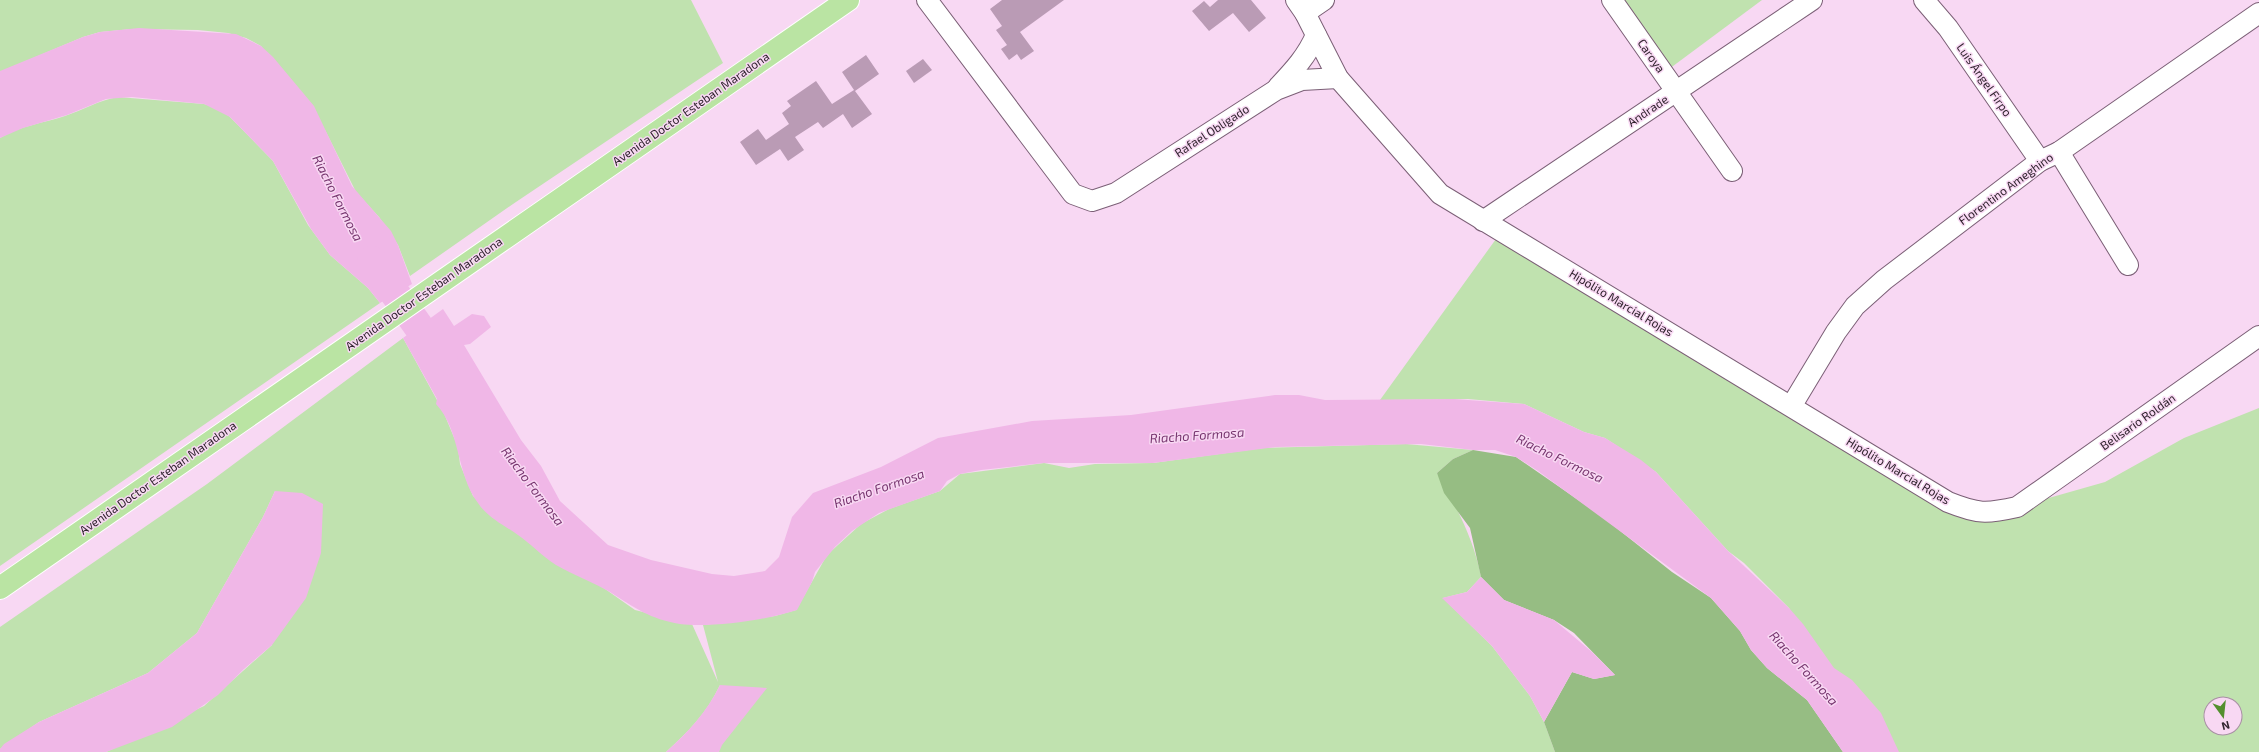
<svg xmlns="http://www.w3.org/2000/svg" width="2259" height="752" font-family="'Exo 2',sans-serif">
<style>
.green{fill:#c0e2af;fill-rule:evenodd}
.forest{fill:#96bd83}
.water{fill:#f0b7e7}
.lines{fill:none;stroke-linecap:round;stroke-linejoin:round}
.river{stroke:#f0b7e7;stroke-width:30}
.building{fill:#ba9bb5}
.minor-casing{stroke:#7b5f76;stroke-width:22}
.major-casing{stroke:#fff;stroke-width:24}
.minor{stroke:#fff;stroke-width:20}
.major{stroke:#bae4a3;stroke-width:22}
.labels{text-anchor:middle;stroke-width:3;stroke-linejoin:round;paint-order:stroke}
.street-label{font-size:12px;fill:#30242e;stroke:#f8d8f3}
.water-label{font-size:13px;font-style:italic;fill:#77356f;stroke:#f8d8f3}
</style>
<rect width="100%" height="100%" fill="#f8d8f3"/>
<g class="green">
<path d="M0,0H691L723,63L513,204L410,276L398,245L379,217L356,192L325,130L261,46L246,38L228,33L198,30L132,29L100,32L83,37L0,72Z"/>
<path d="M1618,0H1762L1665,72Z"/>
<path d="M118,97L204,104L218,108L230,117L273,161L308,225L330,255L368,288L380,303L0,566V138C19,126 44,123 65,116C83,110 99,100 118,97Z"/>
<path d="M1501,232L1948,502L2017,507L2105,482L2184,438L2259,408V752H1880L1789,608L1744,563L1728,551L1656,472L1605,438L1584,432L1524,404L1468,399L1380,400ZM2211,704H2235V728H2211Z"/>
<path d="M403,338L443,411L458,447L460,464L473,496L635,610L692,624L718,682L703,625L775,616L796,610L827,555L861,524L889,509L940,491L960,474L1044,463L1069,468L1095,464L1153,463L1263,448L1406,444L1473,450L1453,459L1437,473C1456,506 1474,539 1481,577L1467,592L1443,598L1492,646L1530,696L1544,722L1555,752H717L720,685C707,713 688,732 666,752H106L204,706L272,645L275,491L263,517L197,633L148,673L39,722L0,749V627L207,484Z"/>
</g>
<path class="forest" d="M1473,450L1516,457L1600,515L1672,572L1711,598L1740,631L1751,650L1767,668L1807,700L1843,752H1555L1544,722L1572,672L1594,679L1615,675L1574,633L1554,620L1504,600L1481,577L1470,528L1444,493L1437,473L1453,459Z"/>
<g class="water">
<path d="M139,28L236,34L261,46L273,57L314,106L352,186L391,231L398,245L412,284L380,303L368,288L330,255L311,229L273,161L230,117L204,104L132,97L106,99L67,115L23,128L0,138V71L83,37L100,32Z"/>
<path d="M443,309L454,326L472,314L484,316L491,327L470,344L464,345L521,440L541,466L560,501L608,545L651,560L712,574L734,576L765,571L779,557L792,517L813,493L881,467L938,438L1032,421L1131,415L1275,395H1299L1325,400L1454,399L1524,404L1584,432L1605,438L1641,460L1656,472L1728,551L1789,608L1803,624L1834,668L1852,680L1881,713L1899,752H1843L1807,700L1767,668L1751,650L1740,631L1711,598L1538,471L1516,457L1495,450H1473L1421,444L1276,447L1153,463H1044L981,470L960,474L947,481L940,491L879,513L852,531L835,547L815,572L812,582L797,610C767,620 711,628 680,624C650,619 635,608 610,592C593,582 573,575 556,565C542,556 531,544 518,535C504,525 488,518 478,503C456,474 461,431 436,404L437,399L403,338Z"/>
<path d="M275,491L302,493L323,504L321,553L306,598L272,645L244,669L218,695L172,727L106,752H0V749L4,744L39,722L148,673L197,633L263,517Z"/>
<path d="M1481,577L1504,600L1554,620L1592,652L1615,675L1594,679L1572,672L1544,722L1530,696L1492,646L1442,598L1467,592Z"/>
<path d="M720,685L767,688L722,745L719,752H666C688,732 707,712 720,685Z"/>
</g>
<g class="lines">
<path class="river" d="M372,261L443,361"/>
</g>
<g class="building">
<path d="M1002,0H1064L1020,32L1034,51L1021,60L1017,54L1009,60L1001,49L1007,45L996,30L1002,26L990,9Z"/>
<path d="M1218,0H1251L1266,18L1249,32L1233,13L1209,31L1192,11L1204,1L1210,7Z"/>
<path d="M866,55L879,74L855,91L872,114L852,128L843,114L823,128L818,122L795,137L804,150L788,161L780,149L756,165L740,142L758,129L766,140L789,124L782,113L791,106L787,101L816,81L832,104L854,90L842,72Z"/>
<path d="M923,59L932,70L914,83L906,71Z"/>
</g>
<g class="lines">
<defs>
<g id="minor">
<path d="M927,0L1073,194L1092,201L1116,193L1276,90L1302,80L1338,78"/>
<path d="M1296,0L1305,13L1338,78L1440,194L1948,502C1978,514 1986,514 2017,507L2259,336"/>
<path d="M1612,0L1732,171"/>
<path d="M1924,0L1948,28L2040,161"/>
<path d="M1305,13L1324,0"/>
<path d="M1278,87C1294,70 1307,56 1316,35"/>
<path d="M2059,152L2128,265"/>
<path d="M1483,221L1812,0"/>
<path d="M1792,405L1836,332L1855,306L1884,280L2040,161L2059,152L2259,13"/>
</g>
<path id="major" d="M0,588L848,0"/>
</defs>
<use href="#minor" class="minor-casing"/>
<use href="#major" class="major-casing"/>
<use href="#minor" class="minor"/>
<use href="#major" class="major"/>
</g>
<g class="labels">
<g class="street-label">
<text transform="translate(1651 56) rotate(55)" y="4">Caroya</text>
<text transform="translate(1984 80) rotate(55)" y="4">Luis Ángel Firpo</text>
<text transform="translate(691 109) rotate(-35)" y="4">Avenida Doctor Esteban Maradona</text>
<text transform="translate(1648 111) rotate(-34)" y="4">Andrade</text>
<text transform="translate(1212 131) rotate(-33)" y="4">Rafael Obligado</text>
<text transform="translate(2006 189) rotate(-36)" y="4">Florentino Ameghino</text>
<text transform="translate(424 294) rotate(-35)" y="4">Avenida Doctor Esteban Maradona</text>
<text transform="translate(1621 303) rotate(31)" y="4">Hipólito Marcial Rojas</text>
<text transform="translate(2138 422) rotate(-35)" y="4">Belisario Roldán</text>
<text transform="translate(1898 471) rotate(31)" y="4">Hipólito Marcial Rojas</text>
<text transform="translate(158 478) rotate(-35)" y="4">Avenida Doctor Esteban Maradona</text>
</g>
<g class="water-label">
<text transform="translate(338 198) rotate(63)" y="5">Riacho Formosa</text>
<text transform="translate(1197 435) rotate(-4)" y="5">Riacho Formosa</text>
<text transform="translate(1560 458) rotate(26)" y="5">Riacho Formosa</text>
<text transform="translate(533 486) rotate(53)" y="5">Riacho Formosa</text>
<text transform="translate(879 488) rotate(-19)" y="5">Riacho Formosa</text>
<text transform="translate(1804 668) rotate(48)" y="5">Riacho Formosa</text>
</g>
</g>
<g transform="translate(2223 716) rotate(165)"><circle r="19" fill="#f8d8f3" stroke="#a890a4"/>
<path d="M0-3L7 15L0 10L-7 15Z" fill="#538f2e"/>
<text y="-6" font-size="11" font-weight="bold" text-anchor="middle" fill="#30242e">N</text>
</g>
</svg>
